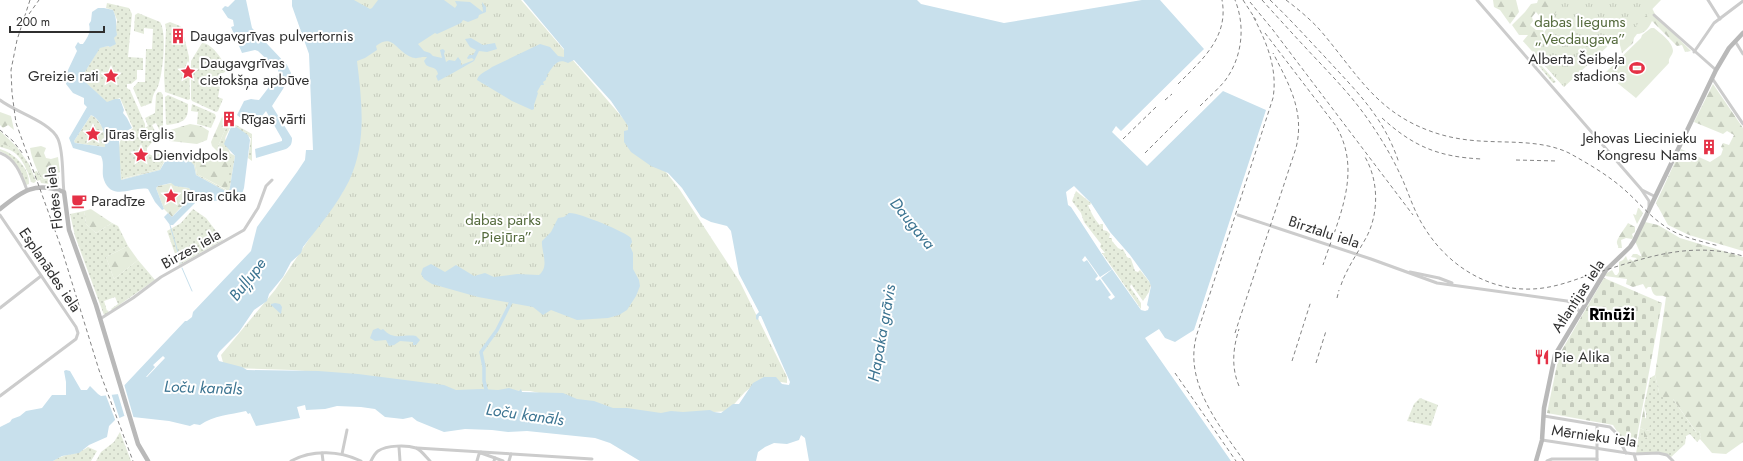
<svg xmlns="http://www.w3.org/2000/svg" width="1743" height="461" font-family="Jost,sans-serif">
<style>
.grass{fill:url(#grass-dots)}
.forest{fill:url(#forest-firs)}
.wetland{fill:url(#wetland-marsh)}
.cemetery{fill:url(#cemetery-stones)}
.park{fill:url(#park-tufts)}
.pitch{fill:#e5ecdc}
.water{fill:#c8e0ec;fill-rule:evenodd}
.pier{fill:#fff}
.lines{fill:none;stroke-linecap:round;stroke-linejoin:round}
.stream{stroke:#c8e0ec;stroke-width:1}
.canal{stroke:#c8e0ec;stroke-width:3.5}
.street{stroke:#ccc;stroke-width:3}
.secondary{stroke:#b9b9b9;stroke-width:4.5}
.rail{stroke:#848484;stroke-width:1;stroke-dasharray:4 3;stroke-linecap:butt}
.labels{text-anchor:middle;stroke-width:4;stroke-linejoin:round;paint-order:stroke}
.park-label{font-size:15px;fill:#546a3c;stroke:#fff}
.poi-label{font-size:15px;fill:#2f2f2f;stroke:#fff;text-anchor:start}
.street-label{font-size:15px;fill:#2f2f2f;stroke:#fff}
.water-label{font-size:16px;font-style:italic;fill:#3c7491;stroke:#fff}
.neighbourhood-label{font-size:16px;font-weight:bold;fill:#000;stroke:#fff}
</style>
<defs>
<pattern id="grass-dots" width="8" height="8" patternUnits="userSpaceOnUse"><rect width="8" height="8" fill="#e5ecdc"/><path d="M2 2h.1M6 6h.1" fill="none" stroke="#c5cbbd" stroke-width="1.8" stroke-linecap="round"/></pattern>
<pattern id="forest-firs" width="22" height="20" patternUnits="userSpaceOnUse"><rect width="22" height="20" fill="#e5ecdc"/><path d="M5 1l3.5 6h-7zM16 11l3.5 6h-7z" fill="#c5cbbd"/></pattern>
<pattern id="wetland-marsh" width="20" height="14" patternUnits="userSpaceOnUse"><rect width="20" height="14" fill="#e5ecdc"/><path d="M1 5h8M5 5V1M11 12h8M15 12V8" fill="none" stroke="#c5cbbd"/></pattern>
<pattern id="cemetery-stones" width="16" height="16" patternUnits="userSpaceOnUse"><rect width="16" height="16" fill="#e5ecdc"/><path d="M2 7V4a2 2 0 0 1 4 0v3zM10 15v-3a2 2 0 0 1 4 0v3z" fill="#c5cbbd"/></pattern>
<pattern id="park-tufts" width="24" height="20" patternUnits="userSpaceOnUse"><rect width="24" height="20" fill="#e5ecdc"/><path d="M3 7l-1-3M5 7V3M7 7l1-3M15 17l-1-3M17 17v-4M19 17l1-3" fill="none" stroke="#c5cbbd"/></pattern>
</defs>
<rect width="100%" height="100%" fill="#fff"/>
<g class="grass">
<path d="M107,3L129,8L132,14L128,57L143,58V70H137V79L131,84H127V88L130,90L145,124V128L148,126L145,118L155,113L156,95L158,92H161L163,95V129L160,131L156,123L152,125L155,131L153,133L156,138L147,148V153L153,156L157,150L163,152L194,156L197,174L226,190L225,154L218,146L229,121L252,134V161L248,158L251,138L231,126L225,138L230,153L235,156L229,193L196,175L194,165L164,156L161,161L162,162L159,169L121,179C121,165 113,139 128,131L129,132L133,128L120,98L107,103L81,78L100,47L108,46L110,47L113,45L117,20L113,10L106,8Z"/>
<path d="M138,13L160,22C167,32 163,71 159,83C157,92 153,90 152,103L141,107L133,88L138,82H145L146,49H152L153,29L144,28V34L134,31L135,15Z"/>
<path d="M170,22L180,26L182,28L189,57L190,99L188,100L165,92L164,75L166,29L165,24Z"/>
<path d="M202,43C214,44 222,61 229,70L223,73H220L222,76L218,97L223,99L218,111L216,112L192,101L191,99V61Z"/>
<path d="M1540,64L1556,82L1553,83L1538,65Z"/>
<path d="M168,95L188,104C189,121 182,123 167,125L166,124L165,97Z"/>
<path d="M192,104L215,114L216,117L211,128L197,124L198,112L191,111Z"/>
<path d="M91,115C102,121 106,135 105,147H104L75,143L74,141Z"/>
<path d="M0,142L14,148L16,146L29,164L36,181L34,183L31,182C28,171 22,157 12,151C9,149 4,148 0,147Z"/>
<path d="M0,149C14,153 30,168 29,184L26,185C20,170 15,158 0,151Z"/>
<path d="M37,171L42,180L47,177L51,179L55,174L58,173L59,183L56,185L41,183L40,180L37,181L34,172Z"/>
<path d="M1076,191L1091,203L1090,205H1088C1091,212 1095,221 1101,226L1100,224H1103V230L1107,231L1110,234L1109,238H1112V241L1118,248L1122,250L1123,249L1127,257L1131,259L1135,271L1138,272L1140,270L1151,284L1149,292L1143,301L1131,284L1130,287L1141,303V309L1102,253H1105L1100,247L1101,244L1084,222L1081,213L1072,201Z"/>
<path d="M193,209L206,218L223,240L179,265L167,231L181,223Z"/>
<path d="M84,211L86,224L96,233L112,223L118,226L128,246L106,257L114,279L138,260L155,280L112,310L111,309L118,304L115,297L104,301L107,311L108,310L109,313L104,315L75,236L70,214Z"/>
<path d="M1655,375L1659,392L1673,399L1696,432L1699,431L1701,435L1700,439L1697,442L1690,434L1686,436L1685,444L1670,458L1658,453L1636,454L1640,428L1644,430L1647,438L1650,431L1646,430V413L1644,406L1650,378Z"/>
<path d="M1420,398L1438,405L1431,426L1407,421L1414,404Z"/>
<path d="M120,432L131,461H96L101,452L114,442Z"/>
<path d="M88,447L97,451L91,461H53C66,452 74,457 88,447Z"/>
</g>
<g class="forest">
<path d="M1493,0H1516L1519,12L1510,24L1500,10L1494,7Z"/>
<path d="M1538,0H1566L1563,24H1540V17L1536,12L1532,17L1533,21L1530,25L1536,30H1543L1563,86L1523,41L1528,35H1519L1512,25L1525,12L1531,4L1537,3Z"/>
<path d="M1651,6L1656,16L1691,51L1685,52L1682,45L1677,46L1652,21C1649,28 1644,34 1637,34L1634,38L1633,43L1622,53L1619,41Z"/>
<path d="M1713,84L1743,128V251L1689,235L1668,225L1656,203L1681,149L1710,162L1721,155L1723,149L1721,147L1723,143L1729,145L1734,135L1727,131L1723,134L1694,122Z"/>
<path d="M0,112L11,116L14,130L8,125L3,128L0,125Z"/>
<path d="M222,117L229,121L218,146L231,158L227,190L197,174L194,156H205L213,161H216L222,156L212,146L211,142Z"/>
<path d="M190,124L201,126L209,131L207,140L197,144L170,141L167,138V131Z"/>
<path d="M0,131L16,146L14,148L0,143Z"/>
<path d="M41,146L46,148L44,153L46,158L51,159L58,157L60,172L55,174L51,179L47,177L42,180C37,170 32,160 30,148Z"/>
<path d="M172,183L176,186L189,188L193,194L172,217L164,209L156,188L158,186Z"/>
<path d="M1638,208H1639L1643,213L1637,224L1633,214L1636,215Z"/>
<path d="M91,209L112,223L96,233L86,224L84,211Z"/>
<path d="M1645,222L1658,225L1680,238L1743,257V442L1726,454L1712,453L1700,439L1701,435L1699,431L1697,433L1673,399L1666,400L1659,392L1655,375L1666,297C1659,293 1654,301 1651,287H1648L1646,289L1643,284L1633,287L1626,284L1627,279L1605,276L1607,273L1612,270L1615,275H1617L1619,272V262L1623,260L1626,256L1628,261L1630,259L1633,261L1637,258L1631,257L1633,254H1637L1642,257L1635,241Z"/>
<path d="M1628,223L1635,227V232L1632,234L1633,237L1632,239L1626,238L1621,240L1622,248H1618C1619,246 1617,245 1617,243C1616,239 1626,227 1628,223Z"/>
<path d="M128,246L138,260L114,279L106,257Z"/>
<path d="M1644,406L1645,418L1648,419L1650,426L1646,430L1650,431L1649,436L1644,439V430L1640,428Z"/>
</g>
<path class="wetland" d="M164,156L168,160L164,162L160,170L121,180V165L122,179L159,169L162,162L160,161Z"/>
<path class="cemetery" d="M1604,278L1662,303L1635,447L1626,446L1613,425L1547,413L1559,355Z"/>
<g class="park">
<path d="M341,0H521L634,131L680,190L740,282L787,377V383L762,379L745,392L728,411L660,416L628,412L530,391L448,390L331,373L292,370L231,368L224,366L221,355L275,290L329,209L342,193L351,172L361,104Z"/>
<path d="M1563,0H1661L1633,29L1609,45L1564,87L1533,52Z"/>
</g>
<path class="pitch" d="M1651,28H1654C1660,33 1673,42 1673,51C1672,57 1668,57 1669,63L1636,98L1605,73L1641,38L1642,35Z"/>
<g class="water">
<path d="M235,0H246L252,28L287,65L291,73L283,89L272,106L292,138C292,144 291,146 286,149L256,158L255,149L282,141V139L266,111L255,125L247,123L237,115L244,101L251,99L259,100L279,74L278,70L258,51L255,50L242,53L231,27L234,26L233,20L228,18L222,9L225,6L228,7Z"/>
<path d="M292,0H354L370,9L372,8L378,0H444L455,8L457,5L455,1L470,2L483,12L482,2L486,7V12L479,15L478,18L468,22L463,20L461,23L437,34L435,33L418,44L424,51L430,53L433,56L442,58L440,50L443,49L445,51L444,54L446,62L449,60L455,61L458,57L461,61V65L474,60L472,58L468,59L467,58L469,55H473L476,50L470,47L465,39L471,38L483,45L495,43L497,49L487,52L479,51L474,61C462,68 451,74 438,81L436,76L438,74C436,66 432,69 426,65L424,61L427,57C421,56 417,60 411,57C395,50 393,33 376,46L377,50L365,58L357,61C362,102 367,143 349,181C337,205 319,226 303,247L301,253L291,262L283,277L269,294L267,301L254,310L239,332L219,352L217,356L219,361L242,367L247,370L318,371L358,374L444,385L456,390L482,389L498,390L509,388L519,391L521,389L522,392L563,393L577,399L594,401L613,408H627L661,413L671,411L683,412L710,410L714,412L721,413L733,404H739L753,383L764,377H776L782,384L789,385L790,382L761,316H759L758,320L756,319V315L759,312L739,274L731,231L727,226L711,222L701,217L682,188L668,173L651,166L631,152L624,142V131L628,130V126L611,101L574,60L568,63C557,57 553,67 547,75L548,76L546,78V80L543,82L544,85H541L537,92L538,93L534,105V109L532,110L512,101L477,80C478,74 487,71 492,67L540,44L550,47L558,56L564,57V49L523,0H917L921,4L1004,23L1142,0H1160L1204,49L1121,131L1116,126L1112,132L1147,166L1223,91L1266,110L1194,330L1175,342L1165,338L1159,329L1145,338L1231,461H809L805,438L801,435L799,440L787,444L774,443L765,447L758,452L756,461H640L610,443L595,438L527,431L508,432L492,430L465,429L444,432L417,421L412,417L403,419L385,417L375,409L361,407L337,406L325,409L306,410L305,405L297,407L300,418L256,426L250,413L248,414L246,411C230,415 214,415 200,425L194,424L190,426L169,421L124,416L115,420L109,426L107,437L89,445L79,453L62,456L53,461H0V427L10,422L12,419L20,416L26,411L42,408L52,395H66V382L64,371L66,370L70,371L81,390H87L90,386L98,394L101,396L119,394V391L185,321H187L192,317L193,312L251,251L257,227L297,172L305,160L306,150H313L309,54L292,6ZM1074,186L1091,203L1110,232L1130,255L1149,281L1151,286L1147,305L1149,307L1148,310L1145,311L1141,310L1107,262L1071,207L1068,205L1066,192Z"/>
<path d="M98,8H104L113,10C118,21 115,25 117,35L114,38L116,44L110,47L108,46L100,48L81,78L107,102L115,99H120L124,110L123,113L127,118L132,128L123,133L119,141L121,180L160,170L167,158L191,162L194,165L196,175L229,193L235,156L224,144L231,127L235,126L248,135L250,140L244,188L240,200L210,201L204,197L200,198L173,225H170L164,217L168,213L172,217L189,200L193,194L189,188L175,186L171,183L158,186L156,188L164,209L162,210L155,202L148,189C133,186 112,202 104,180C101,172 105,164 101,156L73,148L69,138L87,107L84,104V98L73,93L66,84L68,70L77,51L75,47L78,42L80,44H83C88,37 91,32 89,24L91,21L92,12ZM91,115C102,120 106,135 105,147H104L75,143L74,141Z"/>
<path d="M569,213C578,212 626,232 631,238L632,242L630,246L633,253V269L639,280L640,286L636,296L627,310L619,315L608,318L577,320L551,310L543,315L533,307L478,297L432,284L424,279L421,274L423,268L431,264L445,272L456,265L474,276L485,273L494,277L517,274L539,275C550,266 541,252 542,241L551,232L558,218L564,217Z"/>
<path d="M275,303L280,304L282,307L281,314L271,305V304Z"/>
<path d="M378,328L381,330L383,329C394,341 403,334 416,336L420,340L416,345H413V342L400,341L394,345L389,346L386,340L375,341L370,338L373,330Z"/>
</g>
<g class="pier">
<path d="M1085,256L1100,277L1114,268L1101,278L1115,297L1111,300L1108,297L1111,295L1100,279L1097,281L1095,279L1098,276L1087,260L1084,262L1082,260Z"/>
<path d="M163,356L165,358L147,377H146L155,367L153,365Z"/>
<path d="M124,384L134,419L125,418L117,391Z"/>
<path d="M105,393H111L120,420L116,422Z"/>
</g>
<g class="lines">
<g class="stream">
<path d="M170,225L181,263"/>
<path d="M182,268L192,291"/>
</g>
<path class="canal" d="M487,393L484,381V367L481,352L497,330L511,302"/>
<g class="street">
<path d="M1477,0L1641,189L1649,201V207"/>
<path d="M1708,0L1720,19"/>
<path d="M1654,15L1716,70"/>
<path d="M1735,41L1743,54"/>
<path d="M1694,52L1714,23L1743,1"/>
<path d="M1712,78L1743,124"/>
<path d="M0,100C15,112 51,122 58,139C64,153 62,177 64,192"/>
<path d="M0,153C16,159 21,174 27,190"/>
<path d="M1642,190L1654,196"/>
<path d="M0,215L76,327L78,333L76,339L0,396"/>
<path d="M1238,215L1371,259L1437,283L1567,301L1575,304L1580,313"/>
<path d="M1410,272L1439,278L1452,283"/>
<path d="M0,308L41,276"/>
<path d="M100,319L133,298L161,277L244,230L258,208L266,186L272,180"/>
<path d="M1544,416L1610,427L1615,432L1626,453"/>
<path d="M1542,440L1634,454L1658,453L1667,455L1673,461"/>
<path d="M399,447L400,461"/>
<path d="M417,448L592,459"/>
<path d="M481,452V453L495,458L494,461"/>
<path d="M322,453L323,461"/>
<path d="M342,454L347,430"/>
<path d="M1634,454L1636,461"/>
<path d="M495,458L503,461"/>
<path d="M291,461C313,449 340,451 361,461"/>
<path d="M371,461C373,457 375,453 378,451C387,445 407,445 416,448C421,450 426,457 430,461"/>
<path d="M477,461L479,454L481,453"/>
<path d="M509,461L511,454"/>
<path d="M1547,461L1552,459H1597"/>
<path d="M1597,461V425"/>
</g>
<g class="secondary">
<path d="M0,209C22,191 35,181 64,192L69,230L96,305L138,444L148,461"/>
<path d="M1536,461L1542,440L1544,408L1555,355L1606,270L1630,247L1634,241L1716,70L1729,48L1743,33"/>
</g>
<g class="rail">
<path d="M30,0L17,40L11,70L12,93L16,123L61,247L99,370L133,461"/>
<path d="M1243,0L1256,20"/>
<path d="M1262,0C1281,21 1300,42 1320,63C1336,80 1353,98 1367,118C1379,135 1390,153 1399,172C1408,190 1413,210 1424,227C1449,268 1494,295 1543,288C1558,286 1572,281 1586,276C1640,260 1686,240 1743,256"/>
<path d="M1270,0C1289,18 1307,38 1325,57C1357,92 1384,117 1399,163"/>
<path d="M1286,0C1298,9 1310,19 1320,30C1356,72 1375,111 1430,131C1446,137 1463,140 1480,141C1510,143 1542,140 1569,153C1589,164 1611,177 1627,192C1639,203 1650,216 1663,225C1679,237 1700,241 1719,246"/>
<path d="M1250,2L1273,30L1413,215"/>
<path d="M29,14L39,0"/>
<path d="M1265,33L1336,126C1363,172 1338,219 1323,265"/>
<path d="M1178,84C1202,60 1229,37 1222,0"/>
<path d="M1165,100L1172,94"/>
<path d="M1200,106C1208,98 1217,90 1224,82C1242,59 1246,27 1235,0"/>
<path d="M1382,118C1414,147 1439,157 1482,159"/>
<path d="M0,130L13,141L23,154"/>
<path d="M1123,139L1156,107"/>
<path d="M1145,153L1188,110"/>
<path d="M1516,160L1558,161"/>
<path d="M1341,285C1347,268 1357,254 1366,238C1379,214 1379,181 1365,157"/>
<path d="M1337,298L1339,290"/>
<path d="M1235,333L1296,148C1305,112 1289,84 1273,53"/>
<path d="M1292,361L1311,301"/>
<path d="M1316,363L1326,331"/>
<path d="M1175,373L1236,461"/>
<path d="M1239,386C1231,367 1233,348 1239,329"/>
<path d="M1244,461C1218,424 1183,381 1197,334L1273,98C1278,68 1266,41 1253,16"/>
</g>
</g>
<defs>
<symbol id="building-bare" viewBox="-9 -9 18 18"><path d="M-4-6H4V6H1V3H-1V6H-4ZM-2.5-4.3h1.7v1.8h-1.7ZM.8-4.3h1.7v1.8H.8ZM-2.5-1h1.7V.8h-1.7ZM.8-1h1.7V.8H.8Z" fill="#e53146" stroke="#fff" stroke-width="2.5" paint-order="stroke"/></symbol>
<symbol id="stadium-bare" viewBox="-9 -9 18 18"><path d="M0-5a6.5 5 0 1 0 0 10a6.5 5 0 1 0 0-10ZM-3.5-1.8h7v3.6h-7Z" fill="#e53146" stroke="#fff" stroke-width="2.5" paint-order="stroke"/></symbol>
<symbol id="sight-bare" viewBox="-9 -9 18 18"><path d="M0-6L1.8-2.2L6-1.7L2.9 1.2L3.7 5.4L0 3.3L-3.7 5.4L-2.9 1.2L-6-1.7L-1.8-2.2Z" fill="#e53146" stroke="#fff" stroke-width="2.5" paint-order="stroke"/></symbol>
<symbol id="cafe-bare" viewBox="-9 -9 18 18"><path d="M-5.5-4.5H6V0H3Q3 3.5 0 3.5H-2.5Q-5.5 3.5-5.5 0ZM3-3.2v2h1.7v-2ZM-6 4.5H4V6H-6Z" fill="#e53146" stroke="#fff" stroke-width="2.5" paint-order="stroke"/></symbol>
<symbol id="restaurant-bare" viewBox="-9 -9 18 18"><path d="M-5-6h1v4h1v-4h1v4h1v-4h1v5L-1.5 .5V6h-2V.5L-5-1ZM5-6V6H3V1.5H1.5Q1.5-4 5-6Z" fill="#e53146" stroke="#fff" stroke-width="2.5" paint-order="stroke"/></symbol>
</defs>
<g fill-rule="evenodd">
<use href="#building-bare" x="167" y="25" width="22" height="22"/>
<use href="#stadium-bare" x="1626" y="57" width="22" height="22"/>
<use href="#sight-bare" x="177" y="61" width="22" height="22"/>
<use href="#sight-bare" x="100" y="65" width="22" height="22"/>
<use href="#building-bare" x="218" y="108" width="22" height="22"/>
<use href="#sight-bare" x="82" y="123" width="22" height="22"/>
<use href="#building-bare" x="1698" y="136" width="22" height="22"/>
<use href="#sight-bare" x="130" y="144" width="22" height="22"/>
<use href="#sight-bare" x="160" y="185" width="22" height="22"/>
<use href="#cafe-bare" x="68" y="190" width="22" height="22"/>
<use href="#restaurant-bare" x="1531" y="346" width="22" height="22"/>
</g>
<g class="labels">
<g class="park-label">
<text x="1580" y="27">dabas liegums<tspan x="1580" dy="17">„Vecdaugava”</tspan></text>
<text x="503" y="225">dabas parks<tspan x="503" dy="17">„Piejūra”</tspan></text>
</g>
<g class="poi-label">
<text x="190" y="41">Daugavgrīvas pulvertornis</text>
<text x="1625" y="64" text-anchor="end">Alberta Šeibeļa<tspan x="1625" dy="17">stadions</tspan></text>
<text x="200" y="68">Daugavgrīvas<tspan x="200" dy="17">cietokšņa apbūve</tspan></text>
<text x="99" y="81" text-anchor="end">Greizie rati</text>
<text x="241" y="124">Rīgas vārti</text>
<text x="105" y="139">Jūras ērglis</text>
<text x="1697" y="143" text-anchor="end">Jehovas Liecinieku<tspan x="1697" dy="17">Kongresu Nams</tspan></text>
<text x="153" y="160">Dienvidpols</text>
<text x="183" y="201">Jūras cūka</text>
<text x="91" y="206">Paradīze</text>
<text x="1554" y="362">Pie Alika</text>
</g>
<g class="street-label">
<text transform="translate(54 198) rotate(-97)" y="5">Flotes iela</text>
<text transform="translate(1324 232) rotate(18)" y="5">Birztalu iela</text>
<text transform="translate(191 249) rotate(-29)" y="5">Birzes iela</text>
<text transform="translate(50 270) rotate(56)" y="5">Esplanādes iela</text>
<text transform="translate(1578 296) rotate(-57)" y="5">Atlantijas iela</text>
<text transform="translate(1594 436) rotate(8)" y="5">Mērnieku iela</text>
</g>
<g class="water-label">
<text transform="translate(913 223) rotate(51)" y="6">Daugava</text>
<text transform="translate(247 279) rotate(-52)" y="6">Buļļupe</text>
<text transform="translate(881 333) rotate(-80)" y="6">Hapaka grāvis</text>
<text transform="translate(203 387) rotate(2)" y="6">Loču kanāls</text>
<text transform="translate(525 414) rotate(8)" y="6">Loču kanāls</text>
</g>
<g class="neighbourhood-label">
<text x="1612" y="320">Rīnūži</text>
</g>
</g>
<path d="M10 26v6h94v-6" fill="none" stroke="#2f2f2f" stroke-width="2"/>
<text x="16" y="26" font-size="12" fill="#2f2f2f" stroke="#ffffff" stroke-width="3" paint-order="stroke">200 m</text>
</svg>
